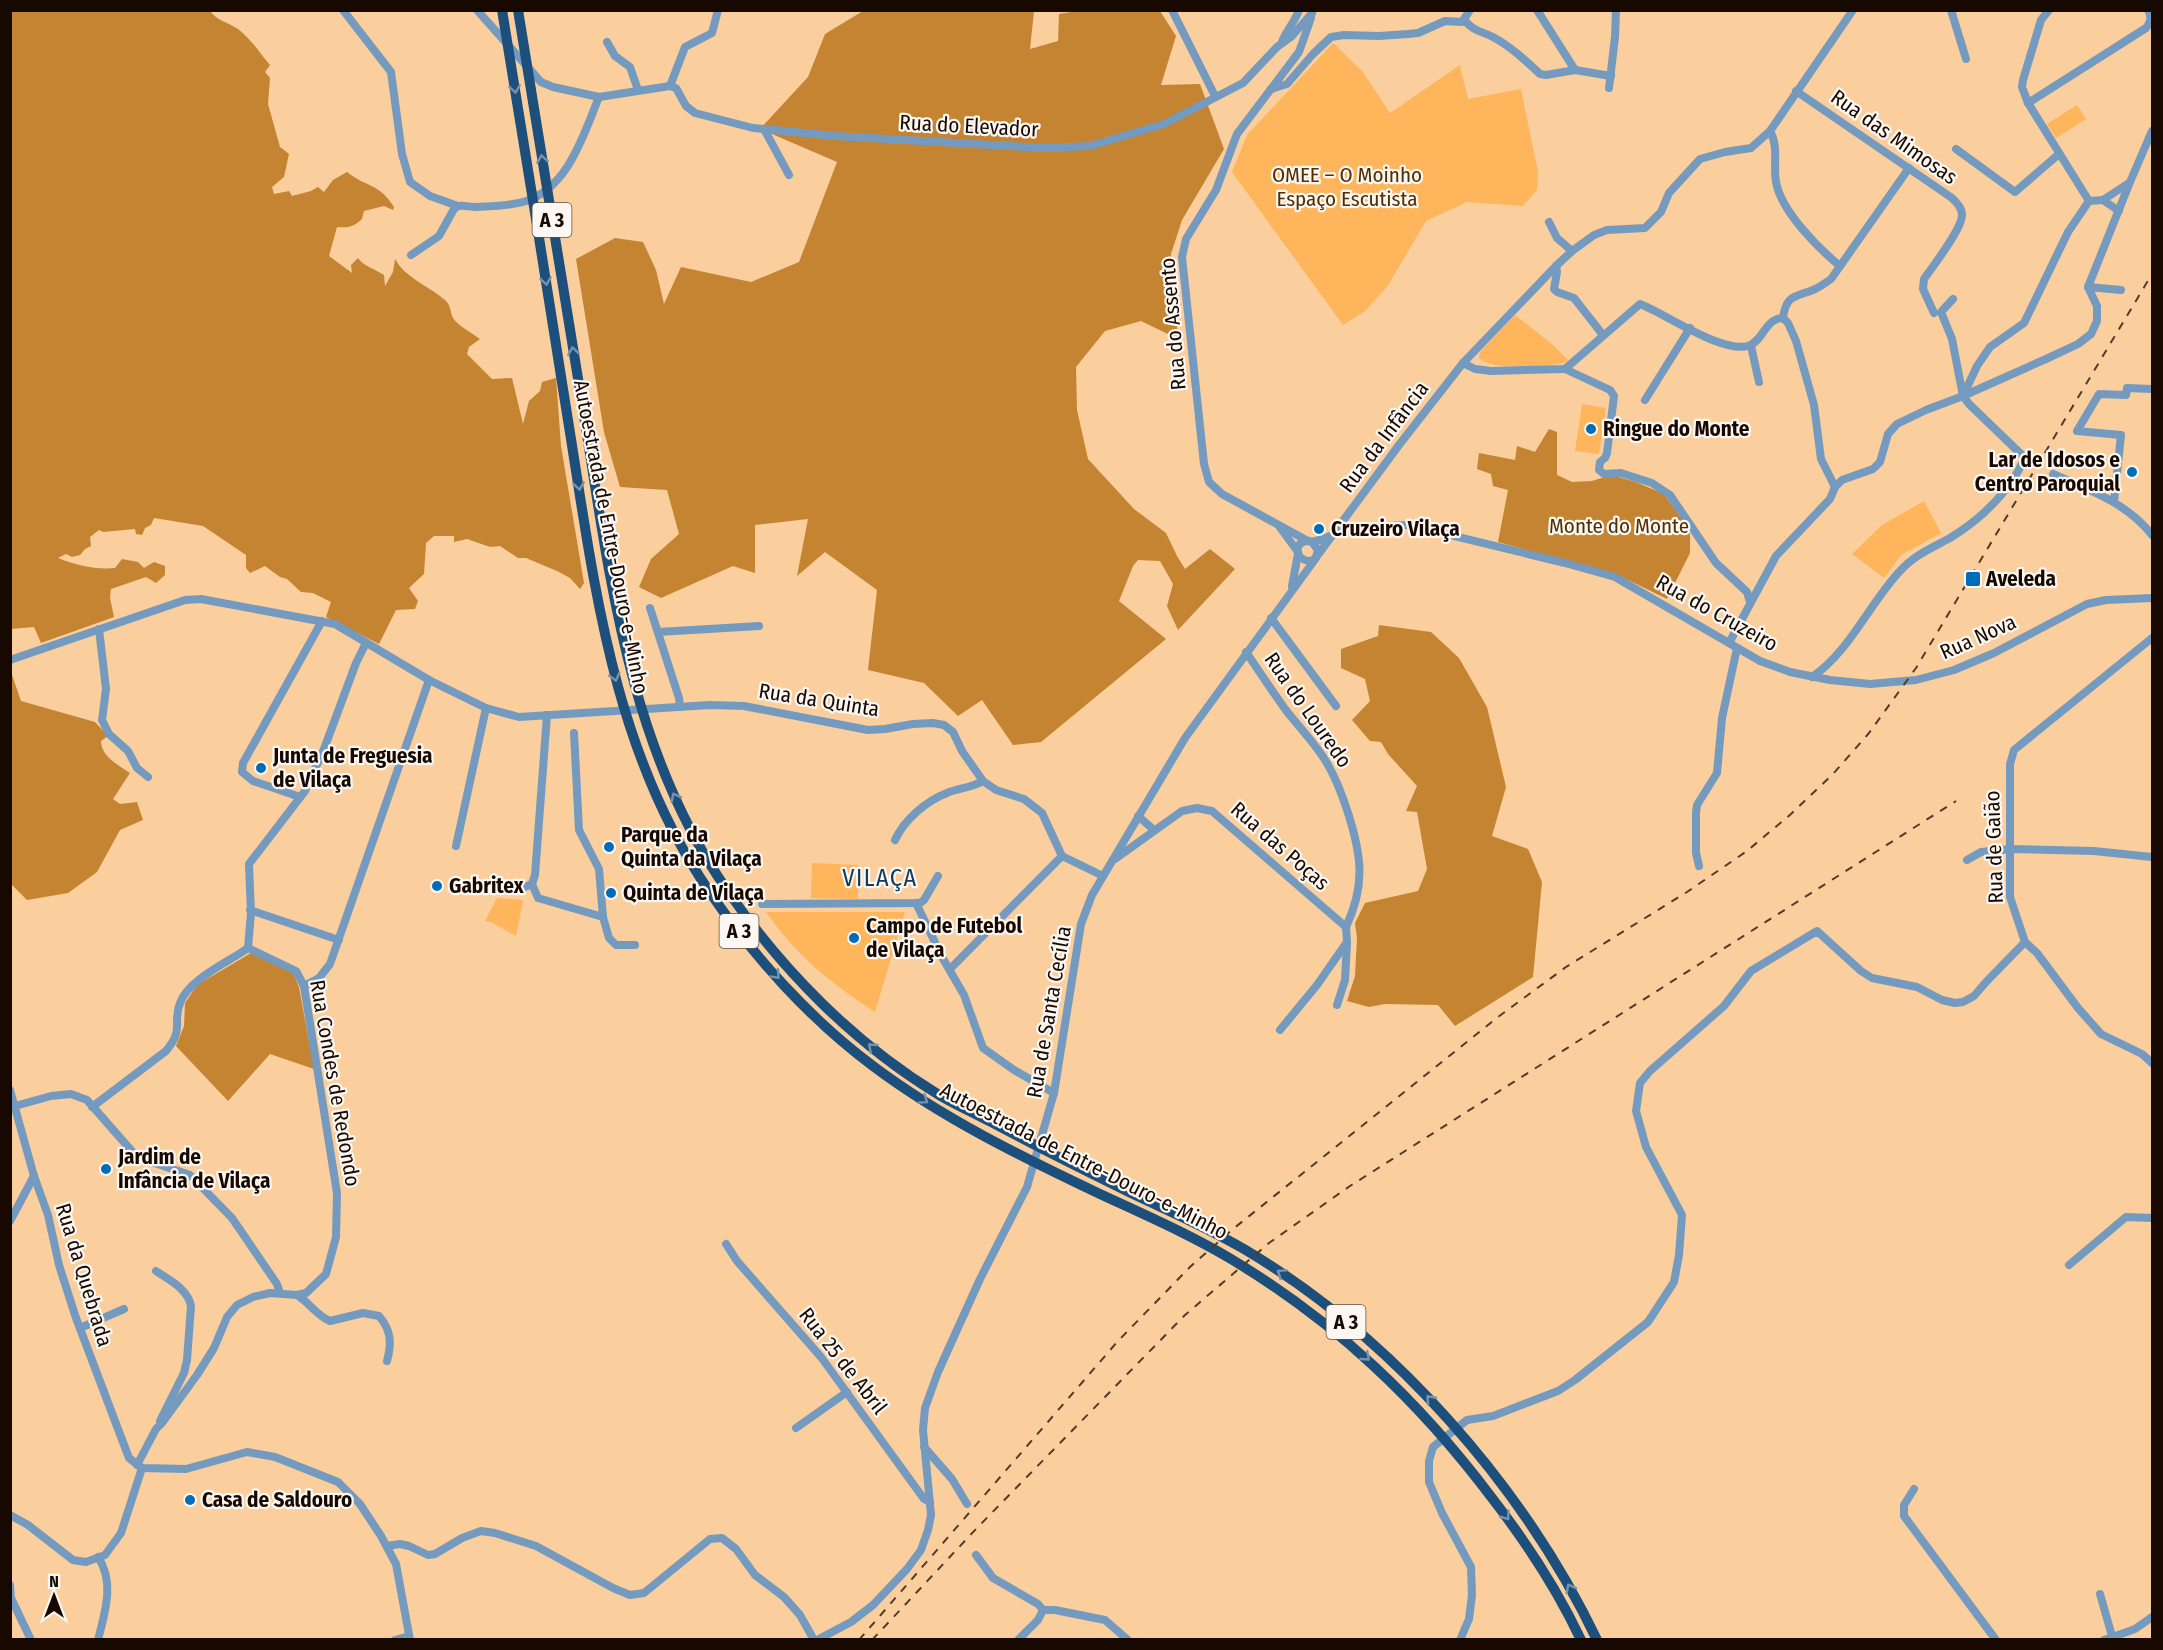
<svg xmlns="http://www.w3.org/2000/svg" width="2163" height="1650" font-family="'Fira Sans Condensed',sans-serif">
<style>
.green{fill:#ffb55c}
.forest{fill:#c48431}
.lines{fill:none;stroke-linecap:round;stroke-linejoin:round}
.minor{stroke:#749abf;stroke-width:8}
.highway{stroke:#1d4f7d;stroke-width:10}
.rail{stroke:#523c29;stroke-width:2;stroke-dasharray:8 8;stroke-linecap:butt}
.oneway{stroke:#7692ac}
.poi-dot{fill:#016cb7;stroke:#fcf7f2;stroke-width:2}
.labels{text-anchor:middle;stroke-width:4.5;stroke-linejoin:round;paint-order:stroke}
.shield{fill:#fcf7f2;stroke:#5c5049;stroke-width:1.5}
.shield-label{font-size:20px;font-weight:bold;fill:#170900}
.street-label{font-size:21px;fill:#170900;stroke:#fcf7f2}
.park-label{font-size:21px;fill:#502f00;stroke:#fcf7f2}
.poi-label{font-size:21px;font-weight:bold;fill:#170900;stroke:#fcf7f2;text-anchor:start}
.quarter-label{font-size:24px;letter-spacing:1.5px;fill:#113b60;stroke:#fcf7f2}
</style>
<rect width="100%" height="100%" fill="#face9d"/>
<g class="green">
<path d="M1333,43L1363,72L1390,113L1460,65L1468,99L1521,89L1538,172L1537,190L1523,206L1467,202L1426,221L1387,287L1365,311L1343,325L1232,172L1247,135Z"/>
<path d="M2077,105L2086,119L2056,138L2047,124Z"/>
<path d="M1515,315L1553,345L1569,361L1560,364C1539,365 1493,372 1479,358L1480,352Z"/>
<path d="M1582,404L1606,408L1599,454L1575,451Z"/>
<path d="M1924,501L1941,533L1901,555L1884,578L1852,554L1882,525Z"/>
<path d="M812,863L858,865V899L811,898Z"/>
<path d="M497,898L523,900L516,936L491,922L485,921Z"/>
<path d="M766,912H905L875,1012C828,981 799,958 766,912Z"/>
</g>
<g class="forest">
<path d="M1084,10L1160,11L1176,36L1161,85L1200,84L1224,149L1182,220L1171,254L1178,339L1141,321L1105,331L1076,367L1077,410L1088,459L1134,509L1166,533L1177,556L1185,569L1210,549L1235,569L1178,630L1167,606L1173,584L1160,561L1138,560L1133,566L1119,601L1166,639L1041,742L1013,745L982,700L958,716L924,683L868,670L877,590L825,552L797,576L808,519L755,525V573L733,566L661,598L639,587L651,559L679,534L667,490L620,487L604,432L576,259L615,238L643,242L656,270L664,304L681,267L751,282L799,262L837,162L760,129L808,77L825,34L863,11H1034L1030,49L1058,41L1059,14Z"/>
<path d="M11,11H210C217,21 228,22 238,29C251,39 260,53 270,65L265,72L270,78L268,104L280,147L289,154L284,177L272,187L274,194L289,191L292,196L311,191L318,187L324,192L333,180L347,172C367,188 378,182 394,207L393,210L384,206L364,211L362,219C353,227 349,228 337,227L329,256L352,273L351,265L358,258C363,266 375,269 384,275L385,286L393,272L395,259C406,279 430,286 446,301C451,306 450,312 453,318C458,326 472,333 480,339L469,347L467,354L492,379L512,378L523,424L529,401L540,391L542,382L556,378L561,446L584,583L580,589L570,578L557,571L526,558H518L500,546L490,547L467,539L454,542V536H434L426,543L424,574L409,588L418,601L415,609L396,610L379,644L326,617L331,602L313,593L301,592L287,579L280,577L265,566L250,573L246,568V555L203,526L154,518L151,525L145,528L142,535L136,534L135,529L103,532L99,530L90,537L91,546L85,549L80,555L72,557L66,554L58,558C76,565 96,570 115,568L122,559L138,562L144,568L154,562L165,566V575L156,583L146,577L111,589L110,598L114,617L41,643L34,627L11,629Z"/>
<path d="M1549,429L1557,432V475L1572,482L1592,481L1611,475L1636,482L1664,494L1690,530V553L1667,599L1618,575L1498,542L1508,490L1493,486L1491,474L1477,469L1479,453L1515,460L1517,446L1535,452Z"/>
<path d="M1379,625L1431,632L1459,658L1487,707L1506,787L1492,836L1528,849L1542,882L1533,977L1455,1026L1438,1005L1385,1004L1369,1007L1347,1001L1355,976L1357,938L1355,923L1365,903L1418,891L1427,869L1417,812L1406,811L1417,786L1388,754L1381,742L1370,741L1352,720L1370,701L1365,679L1341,668V649L1378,636Z"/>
<path d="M10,669L21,701L95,722L108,736L101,741C101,756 118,765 130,773L113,799L120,804L137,802L143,820L120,830L97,872L68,893L27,900L11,884Z"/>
<path d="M251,953L292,971L299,987L314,1069L270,1054L228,1101L176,1046L184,1026L185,1003L197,985Z"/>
</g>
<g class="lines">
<g class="minor">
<path d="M343,10L391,72L402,154L410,182L430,196L458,206"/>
<path d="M477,10L541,82L553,87L599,97L670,86L676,88L686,106L695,113L753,128L835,136L1044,148L1090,146L1164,124L1243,83L1277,47L1292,36L1312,13"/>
<path d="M1172,10L1215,96"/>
<path d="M1537,10L1575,70"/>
<path d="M1951,10L1966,59"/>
<path d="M2049,10L2041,20L2023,80L2022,87L2028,103L2089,201"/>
<path d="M1464,20C1475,32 1479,30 1493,37C1510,46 1525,60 1540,74L1546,75L1575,70L1611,76"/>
<path d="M607,42L615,56L630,67L638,90"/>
<path d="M1282,42C1285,32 1295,22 1299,10"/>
<path d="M670,86L685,47L712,33L718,10"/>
<path d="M1609,88L1615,37L1616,10"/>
<path d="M1271,89L1287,84L1313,54L1331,37L1344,35L1379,36L1408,34L1418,33L1445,21L1462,22L1470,10"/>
<path d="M1796,91L1952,198C1957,203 1962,208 1962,215C1962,229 1933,266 1924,279L1923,289L1934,313"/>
<path d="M2028,103L2146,28C2151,22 2152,17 2148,10"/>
<path d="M764,129L789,175"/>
<path d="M1770,131C1779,147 1773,164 1776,182C1781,211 1818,248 1840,266"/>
<path d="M1956,149L2015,192L2059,154"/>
<path d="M2103,200L2119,211"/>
<path d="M1549,222L1557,238L1572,251"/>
<path d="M411,255L439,236L454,209L458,206C464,205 470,207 476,207C491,206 508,206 523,202C568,189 583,136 599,97"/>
<path d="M1556,266L1557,272L1554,289L1557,292L1574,298L1603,335"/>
<path d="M2088,287L2121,290"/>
<path d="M1953,299L1941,312L1952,339L1963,396L1969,404L2025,458"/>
<path d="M1783,318C1786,295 1795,297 1813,290C1820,287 1825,283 1831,279L1909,168"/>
<path d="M1783,318L1788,323L1796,341L1814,405L1821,459L1835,487"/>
<path d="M1751,346L1759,382"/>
<path d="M1463,363L1475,369L1491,371L1565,369L1640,304C1666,314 1721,353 1748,346C1763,342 1765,318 1783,318"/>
<path d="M1565,369L1610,390L1614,396L1607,453L1605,458L1600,462L1599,470L1604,474L1621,473L1652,483L1670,495L1716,563L1747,592L1750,602"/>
<path d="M1963,396L1977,366L1990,347L2024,323L2068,232L2089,201L2103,200L2129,183"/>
<path d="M1645,400L1690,328"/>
<path d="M2053,474C2090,490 2127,503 2152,535"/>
<path d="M2114,502L2121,435L2077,431L2099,394L2126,395L2127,388L2152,389"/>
<path d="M1279,526L1298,552"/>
<path d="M1308,541L1222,494L1209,482L1204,464L1182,257L1186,239L1216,190L1237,134L1299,52L1311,18"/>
<path d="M1312,542L1318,550L1316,557L1312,561C1296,562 1292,544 1306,541C1309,541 1312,542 1315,541C1323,540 1330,535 1337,534C1361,529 1385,525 1409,525L1565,563L1615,577L1760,661L1790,672L1830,680L1870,684L1916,680L1954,670L1994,653L2087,604L2106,600L2152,598"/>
<path d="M1317,556L1399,445L1463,363L1556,266L1572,251L1594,235L1607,230L1645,228L1661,212L1669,193L1700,159L1725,152L1751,148L1770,131L1853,10"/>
<path d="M1292,586L1298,554"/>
<path d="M650,608L679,698L680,707"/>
<path d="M1271,618L1336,706"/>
<path d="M99,629L106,689L102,720L109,734L128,751L137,768L148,777"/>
<path d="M658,632L759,626"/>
<path d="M2152,638L2014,750L2010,764V897L2025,942L2037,953L2078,1008L2101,1034L2142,1054L2152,1063"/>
<path d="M1729,643L1776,556L1830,499L1835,487L1842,480L1873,469L1880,462L1888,434L1897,424L1926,410L1963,396L2046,359L2078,344L2091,334L2097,321V306L2088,287L2130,182L2152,131"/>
<path d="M1246,652C1259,671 1272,691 1285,709C1298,726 1314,742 1325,760C1336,777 1343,797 1349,816C1362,858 1365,886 1346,927"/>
<path d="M10,660L185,600L201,599L335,624L429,680L486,708L519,717L710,705L744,706L868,730L885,729L913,724L933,723L944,725L953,732L962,751L983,781L996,790L1024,799L1042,813L1062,856L1103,876"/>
<path d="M1812,677C1850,651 1869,604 1900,571C1914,555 1932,548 1950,538C1981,519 2009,492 2025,458L2028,462"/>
<path d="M300,797L253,781L242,772L243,763L322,621"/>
<path d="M1138,816L1154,830"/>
<path d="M895,840C904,820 926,801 947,793C959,788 971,788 983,781"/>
<path d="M456,846L486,708"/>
<path d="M1115,859L1182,811L1197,808L1212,811L1346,927"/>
<path d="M1967,860L1981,852L2011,849L2094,851L2152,857"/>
<path d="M1699,866L1696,853V813L1697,805L1717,773L1722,718L1737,648"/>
<path d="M532,884L538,898L603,917L599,869L579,830L574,733"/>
<path d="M522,888L532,884L535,875L547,715"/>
<path d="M916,903L942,957L964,995L983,1048L1014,1070L1054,1093"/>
<path d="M762,904L920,903L924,900L938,876"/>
<path d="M250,910L339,940"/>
<path d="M603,917L609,938L616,945H635"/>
<path d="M950,969L1062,856"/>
<path d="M304,986L319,978L330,964L429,680"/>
<path d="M1337,1005L1345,980L1347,942"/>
<path d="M1280,1030L1317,985L1347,942L1346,927"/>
<path d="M10,1090L34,1176L48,1215L59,1265L76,1318L129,1458L142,1468L186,1469L247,1452L275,1457L338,1482L360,1504L381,1536L396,1564L410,1640"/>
<path d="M15,1106L51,1096L71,1094L87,1100L137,1157L190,1175L232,1218L277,1284L280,1293"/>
<path d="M92,1107L166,1051C185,1028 172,1024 180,1003C189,979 227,963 248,948"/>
<path d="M10,1221L34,1176"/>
<path d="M726,1244L737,1261L821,1357L924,1499L930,1502"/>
<path d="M2069,1265L2126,1217L2152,1218"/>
<path d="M156,1271C169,1280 188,1289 191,1306L187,1360L184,1373L160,1421"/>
<path d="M297,1295C310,1303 316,1315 330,1321L363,1313L379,1316C391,1330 392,1343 387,1361"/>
<path d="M80,1328L124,1309"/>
<path d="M796,1428L847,1392"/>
<path d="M924,1447L952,1479L967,1504"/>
<path d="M137,1465L156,1429L162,1423L197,1375L214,1348L227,1317L237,1305L253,1297L270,1293L297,1295L306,1293L326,1274L336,1237L337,1193L304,986L296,971L248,948L251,913L249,864L305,791L324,749L356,663L366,643"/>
<path d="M1914,1489L1904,1505V1516L1996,1640"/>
<path d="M10,1515L28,1525L73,1560L86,1562L105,1555L121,1533L142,1468"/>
<path d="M387,1546L400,1544L409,1546L428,1555L435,1554L462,1538L481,1531L495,1533L536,1546L613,1588L630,1595L644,1593L710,1539L722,1538L736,1549L755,1575L784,1597L800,1615L814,1640"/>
<path d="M976,1555L993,1578L1038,1604L1043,1610"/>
<path d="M98,1557C115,1582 105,1612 98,1640"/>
<path d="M10,1585L11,1598L31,1640"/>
<path d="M2100,1594L2112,1636"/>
<path d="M1043,1610H1055L1105,1620L1128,1640"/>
<path d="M395,1640L409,1636"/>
<path d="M817,1640L851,1622L873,1605L907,1569L921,1550L928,1530L931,1515L923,1430L925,1408L938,1372L980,1279L1027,1187L1054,1093L1081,924L1092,895L1185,738L1316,558"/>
<path d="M1018,1640L1038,1620L1043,1610"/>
<path d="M1460,1640L1469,1619L1472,1595L1471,1567L1442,1513L1429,1482V1461L1433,1447L1467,1420L1493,1416L1558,1391L1575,1380L1648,1322L1674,1282L1679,1255L1682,1215L1646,1147L1636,1111L1640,1083L1650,1071L1724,1006L1751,971L1817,931L1861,971L1872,978L1917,987L1942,1000L1955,1003L1963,1002L1974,996L1986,982L2025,942"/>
<path d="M2104,1640L2135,1629L2152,1617"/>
</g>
<g class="highway">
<path d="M502,10C524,145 546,279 567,414C594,580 611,748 709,891C753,956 810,1019 873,1066C942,1118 1022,1157 1100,1194C1145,1215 1189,1234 1231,1259C1336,1322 1419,1401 1492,1498C1526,1542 1557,1589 1581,1640"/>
<path d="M518,10C539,141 560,272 582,403C609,570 627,747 727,890C782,970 853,1042 936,1093C953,1104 973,1112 991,1122C1038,1147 1084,1170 1131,1193C1169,1211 1208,1228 1244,1249C1391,1336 1523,1485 1597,1640"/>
</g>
<g class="rail">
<path d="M859,1640L1118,1341L1190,1267L1233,1229L1498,1017L1566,967L1687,892L1747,851L1791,814L1833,774L1869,733L1916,668L2152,274"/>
<path d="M872,1640L976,1529L1185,1315L1269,1243L1350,1186L1956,801"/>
</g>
</g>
<defs><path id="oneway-chevron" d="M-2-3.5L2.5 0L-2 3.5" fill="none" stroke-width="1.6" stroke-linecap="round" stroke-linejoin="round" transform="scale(1.5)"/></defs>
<g class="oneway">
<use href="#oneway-chevron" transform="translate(515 89) rotate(81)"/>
<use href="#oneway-chevron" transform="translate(542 159) rotate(-99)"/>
<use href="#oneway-chevron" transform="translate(546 281) rotate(81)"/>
<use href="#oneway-chevron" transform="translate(573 351) rotate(-99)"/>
<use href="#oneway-chevron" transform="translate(579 486) rotate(81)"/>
<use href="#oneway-chevron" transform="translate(615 677) rotate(75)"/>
<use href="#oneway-chevron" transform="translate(675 797) rotate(-117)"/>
<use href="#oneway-chevron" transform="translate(776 975) rotate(47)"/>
<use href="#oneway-chevron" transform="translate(872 1047) rotate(-139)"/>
<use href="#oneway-chevron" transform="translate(924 1100) rotate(34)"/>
<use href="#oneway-chevron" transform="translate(1281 1273) rotate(-146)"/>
<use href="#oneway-chevron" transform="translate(1366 1357) rotate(41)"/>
<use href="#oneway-chevron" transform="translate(1430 1399) rotate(-132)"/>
<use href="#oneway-chevron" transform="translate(1506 1516) rotate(53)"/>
<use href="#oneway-chevron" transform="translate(1570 1588) rotate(-118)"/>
</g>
<g class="poi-dot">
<circle cx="1591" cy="429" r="6"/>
<circle cx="2132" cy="472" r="6"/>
<circle cx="1319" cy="529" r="6"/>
<rect x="1965" y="571" width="16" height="16" rx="3"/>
<circle cx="261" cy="768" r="6"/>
<circle cx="609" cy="847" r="6"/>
<circle cx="437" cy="886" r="6"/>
<circle cx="611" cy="893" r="6"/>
<circle cx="854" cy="938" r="6"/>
<circle cx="106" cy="1169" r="6"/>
<circle cx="190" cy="1500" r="6"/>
</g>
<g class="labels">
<g class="shield">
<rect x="532.5" y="203" width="39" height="34" rx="4.5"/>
<rect x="719.5" y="914" width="39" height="34" rx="4.5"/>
<rect x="1326.5" y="1305" width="39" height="34" rx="4.5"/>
</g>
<g class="shield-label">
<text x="552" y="227">A 3</text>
<text x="739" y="938">A 3</text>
<text x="1346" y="1329">A 3</text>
</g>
<g class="street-label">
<text transform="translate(969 126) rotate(3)" y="7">Rua do Elevador</text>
<text transform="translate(1894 137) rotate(35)" y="7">Rua das Mimosas</text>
<text transform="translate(1173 324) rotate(-95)" y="7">Rua do Assento</text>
<text transform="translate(1384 437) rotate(-53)" y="7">Rua da Infância</text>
<text transform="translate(611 537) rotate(79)" y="7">Autoestrada de Entre-Douro-e-Minho</text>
<text transform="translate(1717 613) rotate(29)" y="7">Rua do Cruzeiro</text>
<text transform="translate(1978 637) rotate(-24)" y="7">Rua Nova</text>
<text transform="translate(819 700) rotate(9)" y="7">Rua da Quinta</text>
<text transform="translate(1308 710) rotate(55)" y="7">Rua do Louredo</text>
<text transform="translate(1280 846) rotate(41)" y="7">Rua das Poças</text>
<text transform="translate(1994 847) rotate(-92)" y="7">Rua de Gaião</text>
<text transform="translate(1049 1012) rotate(-80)" y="7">Rua de Santa Cecília</text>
<text transform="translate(335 1083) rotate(80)" y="7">Rua Condes de Redondo</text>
<text transform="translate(1084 1161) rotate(27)" y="7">Autoestrada de Entre-Douro-e-Minho</text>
<text transform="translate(84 1275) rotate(73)" y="7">Rua da Quebrada</text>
<text transform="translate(843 1361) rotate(52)" y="7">Rua 25 de Abril</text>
</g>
<g class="park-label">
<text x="1347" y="182">OMEE – O Moinho<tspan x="1347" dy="24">Espaço Escutista</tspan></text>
<text x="1619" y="533">Monte do Monte</text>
</g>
<g class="poi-label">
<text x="1603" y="436">Ringue do Monte</text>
<text x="2120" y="467" text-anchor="end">Lar de Idosos e<tspan x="2120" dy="24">Centro Paroquial</tspan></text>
<text x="1331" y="536">Cruzeiro Vilaça</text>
<text x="1986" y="586">Aveleda</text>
<text x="273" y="763">Junta de Freguesia<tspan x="273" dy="24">de Vilaça</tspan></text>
<text x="621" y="842">Parque da<tspan x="621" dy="24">Quinta da Vilaça</tspan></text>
<text x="449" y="893">Gabritex</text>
<text x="623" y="900">Quinta de Vilaça</text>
<text x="866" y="933">Campo de Futebol<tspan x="866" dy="24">de Vilaça</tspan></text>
<text x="118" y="1164">Jardim de<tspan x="118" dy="24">Infância de Vilaça</tspan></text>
<text x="202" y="1507">Casa de Saldouro</text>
</g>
<g class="quarter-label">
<text x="880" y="886">VILAÇA</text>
</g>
</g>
<rect width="2163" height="1650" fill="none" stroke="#170900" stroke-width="24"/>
<g transform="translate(54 1596)" stroke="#fcf7f2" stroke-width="4.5" paint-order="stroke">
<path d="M0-4.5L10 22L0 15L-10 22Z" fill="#170900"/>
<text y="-9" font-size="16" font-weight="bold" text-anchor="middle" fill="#170900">N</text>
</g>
</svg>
